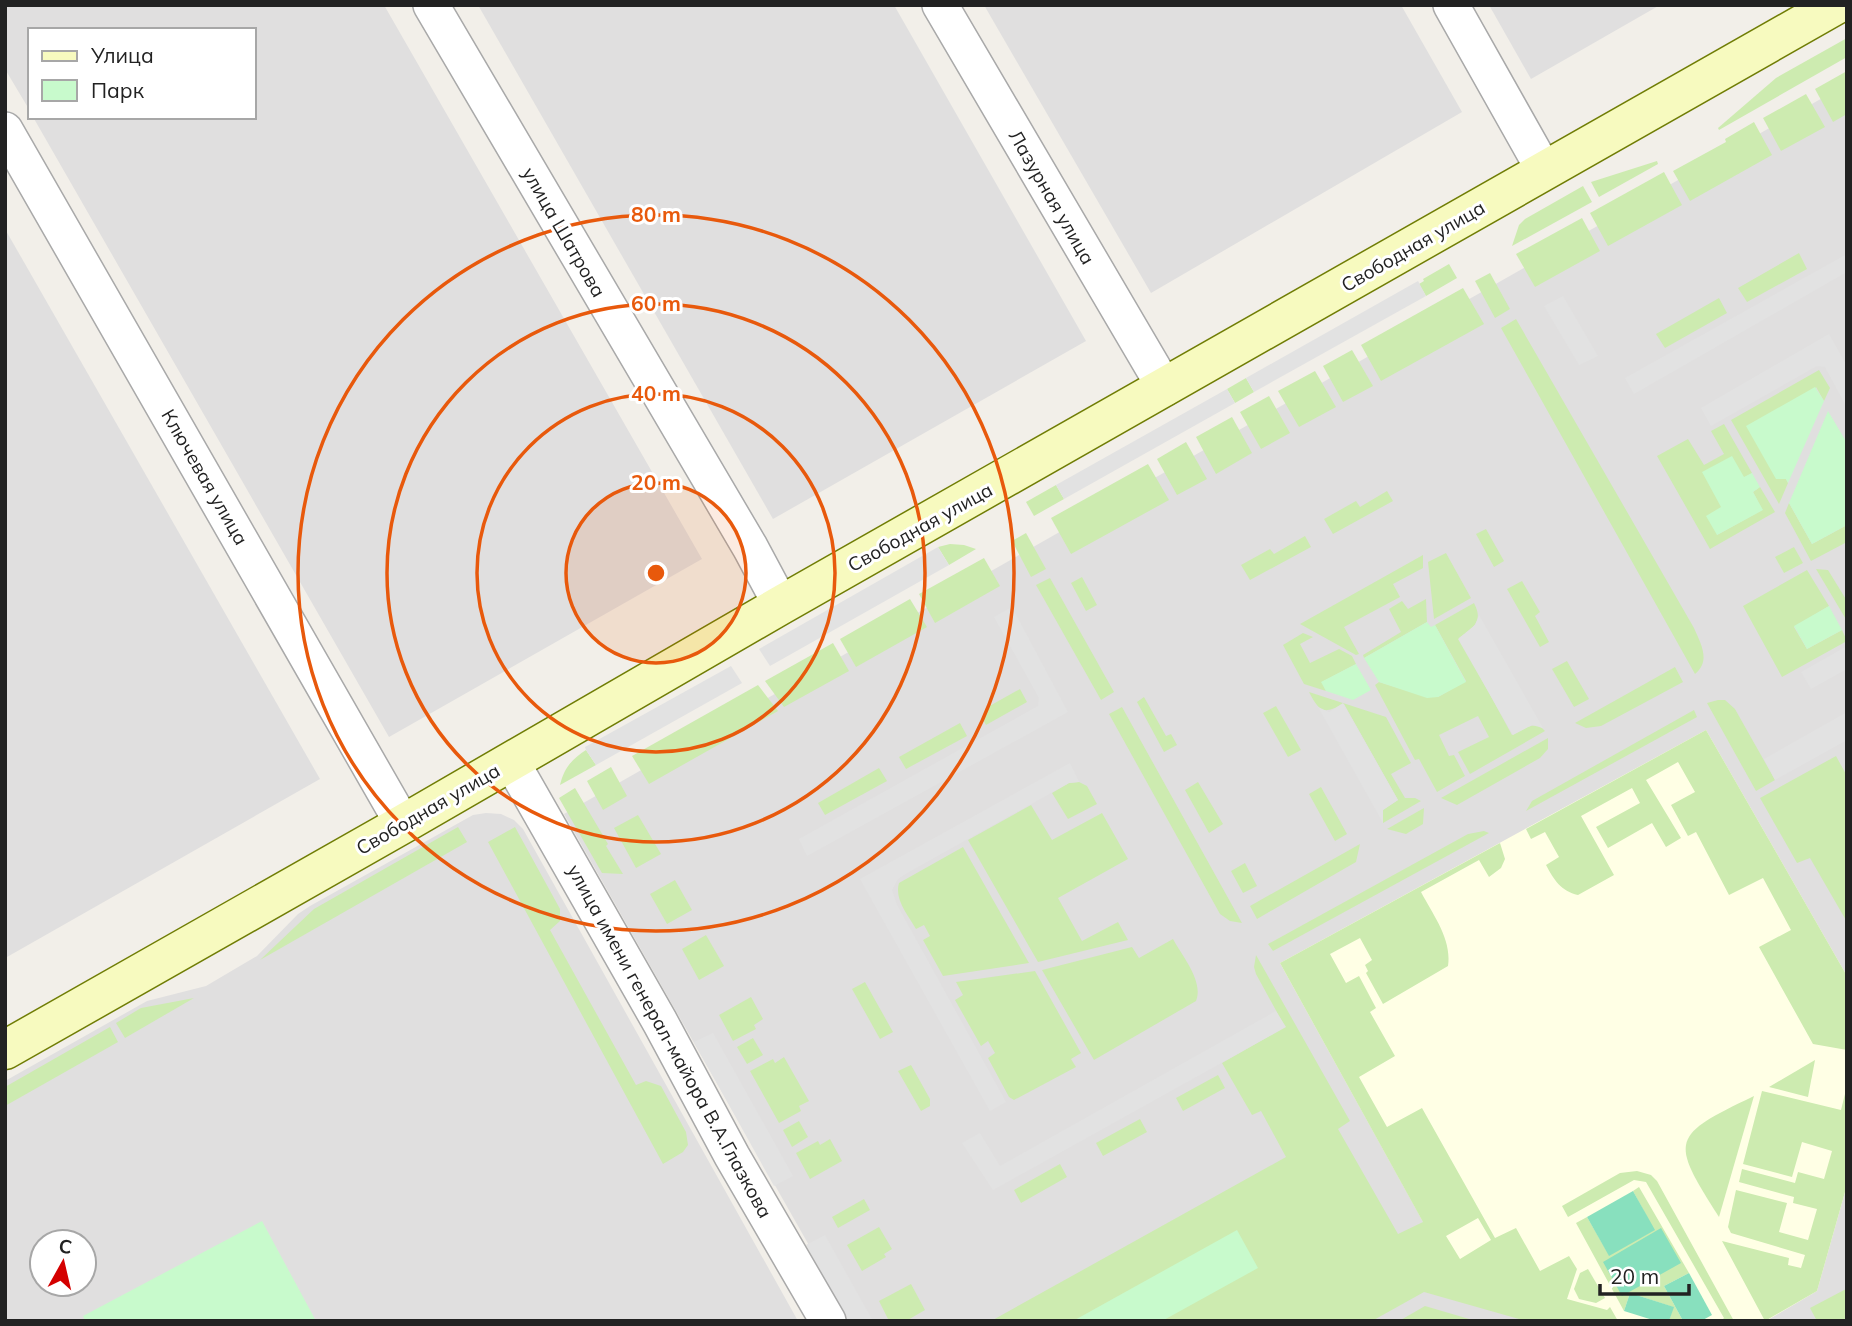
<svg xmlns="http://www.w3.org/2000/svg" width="1852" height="1326" font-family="Mulish,sans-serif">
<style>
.residential{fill:#e0dfdf;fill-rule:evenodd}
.education{fill:#ffffe5}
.grass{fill:#cdebb0;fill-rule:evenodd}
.park{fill:#c8facc}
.pitch{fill:#88e0be}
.parking{fill:#e2e2e2}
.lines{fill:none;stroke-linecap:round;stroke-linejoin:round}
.street-casing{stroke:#a9a9a9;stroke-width:38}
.secondary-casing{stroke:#707d05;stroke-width:41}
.street{stroke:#fff;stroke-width:35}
.secondary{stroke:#f7fabf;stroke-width:38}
.ring{fill:none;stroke:#e8590c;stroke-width:3.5}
.labels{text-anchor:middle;stroke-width:6;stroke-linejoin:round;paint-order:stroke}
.street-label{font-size:19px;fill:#222;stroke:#fff}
.centre{fill:#e8590c;stroke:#fff;stroke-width:3.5}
.ring-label{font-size:21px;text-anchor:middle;font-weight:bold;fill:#e8590c;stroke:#fff;stroke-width:6;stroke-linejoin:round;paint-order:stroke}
</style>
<rect width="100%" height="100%" fill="#f2efe9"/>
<g class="residential">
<path d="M5,5H384L702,559L389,737L33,117H254V30H30V111L5,69Z"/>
<path d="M478,5H894L1086,341L773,519Z"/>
<path d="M984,5H1401L1462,112L1151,293Z"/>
<path d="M1489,5H1660L1531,79Z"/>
<path d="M1847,84V1321H852L564,814Z"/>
<path d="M5,229L320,779L7,957L5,954Z"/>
<path d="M486,813L501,814L514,820L523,829L798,1321H5V1081L147,1001L206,986L257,956L298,914L310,906L473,815ZM42,1242H84V1284H42Z"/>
</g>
<path class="education" d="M1706,730L1847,976V1185L1817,1291L1766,1321H1587L1457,1283L1280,963Z"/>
<g class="grass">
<path d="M1847,38V57L1719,130L1718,128L1776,78Z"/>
<path d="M1847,71V114L1833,122L1815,89Z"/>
<path d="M1806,94L1825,127L1781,151L1763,118Z"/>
<path d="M1754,122L1772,155L1690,201L1673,171L1726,142L1725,139Z"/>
<path d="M1657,161L1658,164L1599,197L1591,182Z"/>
<path d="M1664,172L1682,205L1608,246L1590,213Z"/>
<path d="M1583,186L1592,202L1512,246L1519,225L1525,219Z"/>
<path d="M1582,218L1600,251L1535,287L1516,254Z"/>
<path d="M1799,253L1807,269L1747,302L1738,288Z"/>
<path d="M1449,264L1457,278L1426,296L1419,284L1424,281L1423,279Z"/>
<path d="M1490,273L1510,309L1495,318L1475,281Z"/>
<path d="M1463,288L1484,324L1381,381L1361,345Z"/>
<path d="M1719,298L1727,313L1665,348L1656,334Z"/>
<path d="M1516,319L1694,628C1701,644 1711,661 1695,674L1501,328Z"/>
<path d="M1352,350L1373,386L1343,402L1323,366Z"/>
<path d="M1819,370L1830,388L1824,401L1816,387L1786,479L1788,483L1779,504L1731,420Z"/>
<path d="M1315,371L1336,407L1299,427L1278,391Z"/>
<path d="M1246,378L1254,392L1235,403L1227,389Z"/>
<path d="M1269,396L1290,433L1261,449L1240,412Z"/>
<path d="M1232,417L1252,453L1216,474L1196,437Z"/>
<path d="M1724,424L1752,473L1745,477L1722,507L1717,535L1762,510L1753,492L1760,487L1775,512L1710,549L1657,456L1688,439L1704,465L1724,454L1711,431Z"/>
<path d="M1186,442L1207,479L1177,495L1157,459Z"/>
<path d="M1148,464L1169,500L1071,554L1051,518Z"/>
<path d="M1056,485L1064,499L1034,516L1026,502Z"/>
<path d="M1387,491L1393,501L1333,534L1324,519L1356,501L1360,507Z"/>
<path d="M1789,503L1812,544L1847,525V542L1811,561L1785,513Z"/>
<path d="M1486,529L1504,561L1494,567L1476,534Z"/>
<path d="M1026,533L1046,569L1031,577L1012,541Z"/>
<path d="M1305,536L1311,547L1250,580L1241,565L1270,549L1274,554Z"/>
<path d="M950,544L964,545L976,549L949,565L938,547Z"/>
<path d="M1794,547L1803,563L1784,573L1775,557Z"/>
<path d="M1446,553L1471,598L1434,619L1428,562Z"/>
<path d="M1423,555V568L1393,584L1400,597L1344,627L1359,654L1356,655L1300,624Z"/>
<path d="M984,558L1000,586L935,623L919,594Z"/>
<path d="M1816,569L1828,570L1847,601V621Z"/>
<path d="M1807,570L1829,606L1794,627L1807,649L1842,630L1847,641L1782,677L1743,606Z"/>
<path d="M1082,577L1097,605L1086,611L1071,583Z"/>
<path d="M1050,578L1114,692L1101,700L1036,585Z"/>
<path d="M1522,581L1540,612L1535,616L1549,642L1540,647L1507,589Z"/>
<path d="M910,599L927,627L856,667L840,639Z"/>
<path d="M1426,599L1427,622L1364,658L1363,655L1401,632L1389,609L1402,601L1408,609Z"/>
<path d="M1474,603C1484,622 1473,628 1459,638L1512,735C1523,730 1535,719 1545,731L1470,774L1458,752L1489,737L1478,716L1439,735L1449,756L1454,755L1465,776L1437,792L1419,759L1415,760L1375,685L1379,682L1427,697H1438L1466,681L1435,625Z"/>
<path d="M1303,633L1313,637L1300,644L1310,663L1339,649L1352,656L1356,664L1322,682L1326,691L1304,684L1283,645Z"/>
<path d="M833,643L849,671L784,707L765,681Z"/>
<path d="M1567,661L1589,699L1574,707L1552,669Z"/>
<path d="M1675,667L1683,682L1601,726L1586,728L1575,723Z"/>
<path d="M758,685L778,711L649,784L632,756Z"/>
<path d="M1020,689L1027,702L986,725L982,718L986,708Z"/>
<path d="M1309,692L1386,717L1411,763L1391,774L1405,798H1415L1421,801L1383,823V810L1398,800L1344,704C1323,714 1320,713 1309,692Z"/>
<path d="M1144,697L1166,736L1171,734L1177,745L1164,752L1137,702Z"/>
<path d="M1718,700H1725L1735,709L1775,780L1756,791L1707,703Z"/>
<path d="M1276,706L1301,750L1288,757L1263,713Z"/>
<path d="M1122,707L1242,923L1230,921L1220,914L1109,714Z"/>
<path d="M1694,710L1697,717L1526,811L1532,801Z"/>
<path d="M960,723L967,736L906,769L899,757Z"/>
<path d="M1706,730L1847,976V1050L1813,1044L1759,947L1791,930L1763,878L1729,895L1696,832L1688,836L1671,805L1695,792L1678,762L1646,780L1681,838L1666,847L1652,823L1608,848L1596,827L1640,803L1632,788L1581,816L1614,875L1578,895C1561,891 1554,880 1546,865L1559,857L1545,832L1531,839L1526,829Z"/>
<path d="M1548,738V749L1540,758L1457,805L1441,798Z"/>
<path d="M586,750L596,765L560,785C564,768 572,759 586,750Z"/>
<path d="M1836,756L1847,776V922L1810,858L1797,863L1760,798Z"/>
<path d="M611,767L627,796L603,810L587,781Z"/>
<path d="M879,768L887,781L825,815L818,803Z"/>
<path d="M1079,782L1087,786L1097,804L1068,819L1052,793L1069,783Z"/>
<path d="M1198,782L1223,824L1209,833L1185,790Z"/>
<path d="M1321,787L1347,834L1335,841L1309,794Z"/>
<path d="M575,788L608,844L606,846L623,874L602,873L559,798Z"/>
<path d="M1031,805L1052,840L1102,813L1128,859L1058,898L1082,941L1118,922L1128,940L1038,962L968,840Z"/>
<path d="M1424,808L1423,824L1406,834L1387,829Z"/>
<path d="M638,815L661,854L636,868L614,828Z"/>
<path d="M458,827L467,842L260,960L314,909Z"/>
<path d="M515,827L560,909V921L550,930L636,1085L646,1081L661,1086L686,1132L688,1145L683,1152L663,1164L488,842Z"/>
<path d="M1484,831L1489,833L1273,951L1268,944L1468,834Z"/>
<path d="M1500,843L1505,859L1501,868L1489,877L1479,860L1421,892C1433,915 1452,939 1448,966L1383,1004L1366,973L1368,971L1365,965L1372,960L1360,938L1330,954L1346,983L1359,976L1376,1008L1370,1012L1395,1056L1359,1077L1387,1127L1422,1108L1495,1238L1516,1228L1540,1271L1569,1256L1577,1269L1567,1299L1607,1310L1610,1307L1618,1321H1526L1424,1292L1372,1321H991L1286,1157L1261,1111L1252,1115L1222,1063L1285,1027L1256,974L1254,967L1256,955L1350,1121L1338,1129L1398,1234L1423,1222L1280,963ZM1478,1218L1491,1240L1460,1259L1446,1236Z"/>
<path d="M1360,844L1356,862L1257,919L1250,906Z"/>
<path d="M963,847L1029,963L943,976L923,940L930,936L924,925L916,929C908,915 894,899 899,883Z"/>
<path d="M1245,863L1257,886L1243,893L1231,871Z"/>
<path d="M675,880L692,910L667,924L650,894Z"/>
<path d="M706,935L724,966L699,980L682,949Z"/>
<path d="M1173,939C1182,956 1204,981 1196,1001L1094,1060L1042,970L1132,947L1139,958Z"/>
<path d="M1035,971L1081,1053L1071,1059L1076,1067L1014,1100L1009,1097L988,1058L995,1053L988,1041L981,1046L955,1000L963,995L956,982Z"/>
<path d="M865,982L893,1032L880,1039L852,989Z"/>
<path d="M751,997L763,1019L754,1025L756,1029L733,1041L719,1015Z"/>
<path d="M194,998L125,1038L116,1023L141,1008Z"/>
<path d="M110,1027L118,1042L5,1106V1087Z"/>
<path d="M753,1038L763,1055L747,1064L737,1047Z"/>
<path d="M784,1057L809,1101L799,1106L801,1111L779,1123L750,1071L773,1059L775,1063Z"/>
<path d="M1815,1060L1808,1097L1769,1087Z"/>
<path d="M911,1065L930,1099V1106L921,1111L898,1071Z"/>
<path d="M1218,1075L1225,1088L1183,1111L1176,1098Z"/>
<path d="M1847,1086V1185L1817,1291L1765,1321L1722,1241L1789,1258L1788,1265L1801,1268L1805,1255L1731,1233L1728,1227L1736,1190L1787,1203L1779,1232L1808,1240L1817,1209L1793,1203L1794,1197L1739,1182L1742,1169L1795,1183L1798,1172L1824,1179L1832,1151L1802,1142L1792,1177L1743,1164L1762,1091L1841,1110Z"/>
<path d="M1754,1096L1719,1217C1669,1139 1671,1136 1754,1096Z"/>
<path d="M1140,1119L1147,1132L1103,1156L1096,1143Z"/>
<path d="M799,1121L808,1137L792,1147L783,1130Z"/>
<path d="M830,1139L842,1161L810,1179L796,1153L818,1141L820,1145Z"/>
<path d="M1060,1164L1067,1177L1021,1203L1014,1190Z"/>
<path d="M1637,1171L1651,1175L1657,1181L1734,1321H1721L1724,1318L1646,1182L1634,1180L1568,1217L1562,1206L1620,1173Z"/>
<path d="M1639,1187L1689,1273L1664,1286L1683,1321H1669L1673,1307L1630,1293L1624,1311L1576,1223L1587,1217L1609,1255L1654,1230L1633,1191Z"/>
<path d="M864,1199L870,1210L838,1228L832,1217Z"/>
<path d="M879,1227L892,1249L884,1254L886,1257L862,1271L847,1245Z"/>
<path d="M1588,1269L1605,1298L1596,1303L1579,1299L1574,1289L1580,1273Z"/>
<path d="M911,1284L925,1310L906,1321H889L879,1301Z"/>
<path d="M1847,1286V1321H1817L1810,1308L1846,1289Z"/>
<path d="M1425,1306L1476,1321H1399Z"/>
</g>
<g class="park">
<path d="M1815,387L1824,401L1788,483L1786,479H1776L1746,426Z"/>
<path d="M1828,411L1847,443V525L1812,544L1789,503Z"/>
<path d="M1732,456L1744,477L1752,473L1760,487L1753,492L1763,510L1717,535L1706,516L1721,507L1702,472Z"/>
<path d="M1829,606L1842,630L1807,649L1794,626Z"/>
<path d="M1427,622L1431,627L1435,625L1466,682L1438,697L1427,698L1379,682L1364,658Z"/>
<path d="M1356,664L1371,690L1353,700L1326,691L1321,682Z"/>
<path d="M262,1221L316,1321H85L83,1316Z"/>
<path d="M1237,1230L1258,1268L1162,1321H1073Z"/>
</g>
<g class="pitch">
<path d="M1633,1191L1655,1230L1609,1256L1587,1217Z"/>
<path d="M1661,1228L1681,1263L1622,1296L1603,1262Z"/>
<path d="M1689,1273L1712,1315L1701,1321H1683L1664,1286Z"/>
<path d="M1630,1293L1674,1307L1669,1321H1656L1624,1311Z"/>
</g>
<g class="parking">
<path d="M1847,254V275L1845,273L1634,394L1625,378Z"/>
<path d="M1418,281L1426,296L1254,392L1246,378Z"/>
<path d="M1563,296L1598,356L1579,365L1544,306Z"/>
<path d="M1829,334L1847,366V408L1825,367L1817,366L1711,426L1701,408Z"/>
<path d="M1227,389L1235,403L1064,499L1056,485Z"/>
<path d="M938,547L949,565L770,666L759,649Z"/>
<path d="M1012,607L1068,712L807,856L799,839L1038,706L1039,698L994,617Z"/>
<path d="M1479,615L1543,728L1532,725L1513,735L1458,639L1475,625Z"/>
<path d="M1847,646V669L1811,689L1801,672Z"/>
<path d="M731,666L742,683L596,765L586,750L585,747Z"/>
<path d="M1343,703L1398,800L1383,810V823L1318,707L1329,712Z"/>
<path d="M1847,712V740L1775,780L1764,759Z"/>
<path d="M1070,763L1079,782L1069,783L907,873L898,879L892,890L897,905L1006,1102L990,1111L860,879Z"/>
<path d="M1276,1011L1286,1027L993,1190L962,1143L980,1133L1000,1166Z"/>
<path d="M713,1033L793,1176L774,1186L694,1042Z"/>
<path d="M825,1235L873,1321H848L806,1245Z"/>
</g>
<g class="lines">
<defs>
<g id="street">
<path d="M431,5L750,547L781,605"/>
<path d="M940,5L1165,388"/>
<path d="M1451,5L1544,170"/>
<path d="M5,130L403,824"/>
<path d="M511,761L660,1022L732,1156L828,1321"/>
</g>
<path id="secondary" d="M5,1050L403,824L781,605L1836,5"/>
</defs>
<use href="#street" class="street-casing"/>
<use href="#secondary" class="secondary-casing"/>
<use href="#street" class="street"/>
<use href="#secondary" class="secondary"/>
</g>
<circle cx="656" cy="573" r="90" fill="#e8590c" fill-opacity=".12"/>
<g class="ring">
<circle cx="656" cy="573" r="90"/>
<circle cx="656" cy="573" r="179"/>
<circle cx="656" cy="573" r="269"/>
<circle cx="656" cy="573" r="358"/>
</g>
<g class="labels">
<g class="street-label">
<text transform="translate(1052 197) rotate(60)" y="7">Лазурная улица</text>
<text transform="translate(564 232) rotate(60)" y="7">улица Шатрова</text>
<text transform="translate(1413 246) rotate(-30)" y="7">Свободная улица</text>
<text transform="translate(205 477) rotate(60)" y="7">Ключевая улица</text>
<text transform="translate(920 527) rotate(-29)" y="7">Свободная улица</text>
<text transform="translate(428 809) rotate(-30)" y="7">Свободная улица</text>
<text transform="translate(670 1041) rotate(61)" y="7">улица имени генерал-майора В.А.Глазкова</text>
</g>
</g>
<circle cx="656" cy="573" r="10" class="centre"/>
<g class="ring-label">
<text x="656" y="222">80 m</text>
<text x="656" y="311">60 m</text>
<text x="656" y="401">40 m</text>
<text x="656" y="490">20 m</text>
</g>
<rect width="1852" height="1326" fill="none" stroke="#222222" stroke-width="14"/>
<rect x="28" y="28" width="228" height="91" fill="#ffffff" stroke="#a7a7a7" stroke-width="2"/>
<rect x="42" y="51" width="35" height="10" fill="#f7fabf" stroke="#a7a7a7" stroke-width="2"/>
<text x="91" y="63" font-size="21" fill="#222222">Улица</text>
<rect x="42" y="80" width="35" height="21" fill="#c8facc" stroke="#a7a7a7" stroke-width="2"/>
<text x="91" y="98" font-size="21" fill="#222222">Парк</text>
<g transform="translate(63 1263) rotate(8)"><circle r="33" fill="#ffffff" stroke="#a7a7a7" stroke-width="2"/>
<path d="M0-5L12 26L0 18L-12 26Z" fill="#d40000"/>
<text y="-10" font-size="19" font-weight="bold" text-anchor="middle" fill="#222222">С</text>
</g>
<path d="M1600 1284v10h89v-10" fill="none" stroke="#222222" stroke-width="3.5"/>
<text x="1610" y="1284" font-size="21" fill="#222222" stroke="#ffffff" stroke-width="5" paint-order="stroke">20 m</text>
</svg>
